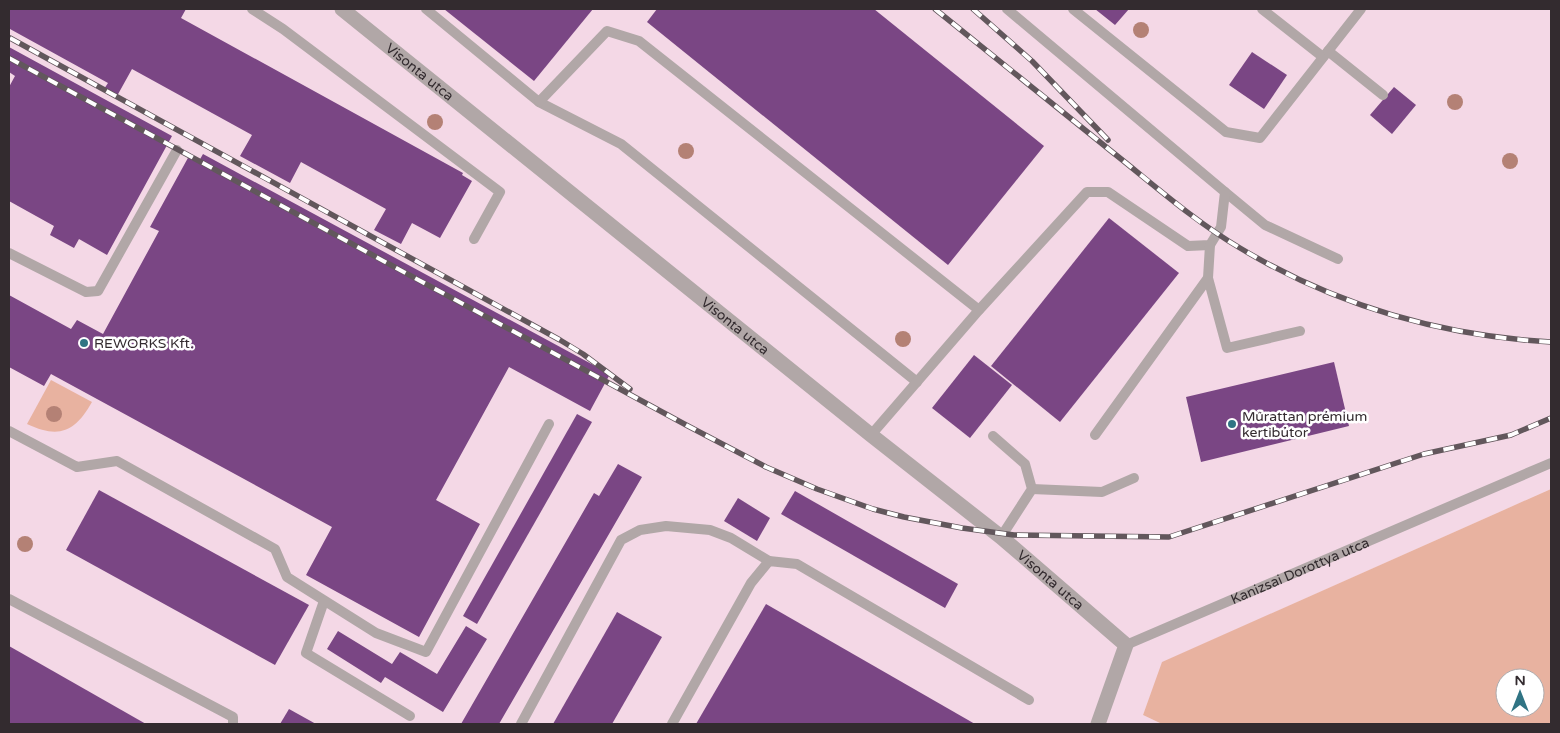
<svg xmlns="http://www.w3.org/2000/svg" width="1560" height="733" font-family="'Varela Round',sans-serif">
<style>
.built{fill:#f4d8e6}
.green{fill:#e8b2a0;fill-rule:evenodd}
.building{fill:#7a4684}
.lines{fill:none;stroke-linecap:round;stroke-linejoin:round}
.lane{stroke:#b1a7a7;stroke-width:10}
.street{stroke:#b1a7a7;stroke-width:15}
.rail-casing{stroke:#62575c;stroke-width:5.5}
.rail{stroke:#fff;stroke-width:4;stroke-dasharray:11;stroke-linecap:butt}
.tree{fill:#b48175}
.poi-dot{fill:#307484;stroke:#fff;stroke-width:2}
.labels{text-anchor:middle;stroke-width:5;stroke-linejoin:round;paint-order:stroke}
.street-label{font-size:14px;fill:#332b2f;stroke:#fff}
.poi-label{font-size:14px;fill:#332b2f;stroke:#fff;text-anchor:start}
</style>
<rect width="100%" height="100%" fill="#fbe7f0"/>
<path class="built" d="M9,9H1551V489L1163,662L1143,715L1162,724H9Z"/>
<g class="green">
<path d="M51,380L92,402C75,432 59,439 27,424Z"/>
<path d="M1551,489V724H1162L1143,715L1162,662ZM1505,678H1535V708H1505Z"/>
</g>
<g class="building">
<path d="M9,9H186L181,18L463,173L462,175L472,181L440,238L412,223L401,244L374,230L386,209L301,162L290,183L240,156L252,135L132,69L117,96L104,89L108,83L10,29L9,32Z"/>
<path d="M444,9H593L534,81Z"/>
<path d="M657,9H874L1044,146L948,265L647,22Z"/>
<path d="M1095,9H1129L1115,25Z"/>
<path d="M9,47L172,136L107,255L79,239L74,248L50,235L54,226L9,201V87L15,76L9,72Z"/>
<path d="M1252,52L1287,75L1264,109L1229,85Z"/>
<path d="M1394,87L1416,105L1392,134L1370,115Z"/>
<path d="M203,154L610,374L590,411L509,367L436,500L480,524L419,637L306,575L332,527L51,374L44,386L9,367V295L71,329L77,320L103,334L159,231L150,227L189,156L199,161Z"/>
<path d="M1109,218L1179,273L1060,422L991,366Z"/>
<path d="M974,355L1012,385L970,438L932,408Z"/>
<path d="M1334,362L1349,426L1201,462L1186,397Z"/>
<path d="M577,414L592,422L477,624L463,616Z"/>
<path d="M618,464L642,477L499,724H461L594,493L599,496Z"/>
<path d="M99,490L309,605L275,665L66,550Z"/>
<path d="M795,491L958,584L945,608L781,514Z"/>
<path d="M738,498L770,518L757,541L724,521Z"/>
<path d="M766,604L975,724H696Z"/>
<path d="M617,612L662,637L612,724H553Z"/>
<path d="M466,626L487,639L443,712L385,677L381,683L327,649L338,631L392,664L400,652L437,674Z"/>
<path d="M9,646L146,724H9Z"/>
<path d="M289,709L316,724H280Z"/>
</g>
<g class="lines">
<g class="lane">
<path d="M252,9L283,29L500,192L474,239"/>
<path d="M426,9L539,102L621,144L917,382"/>
<path d="M1073,9L1226,132L1260,138L1361,9"/>
<path d="M1262,9L1323,57"/>
<path d="M1328,51L1383,95"/>
<path d="M539,102L607,31L639,41L979,310"/>
<path d="M1225,192L1265,225L1338,259"/>
<path d="M9,253L86,292L98,291L177,150"/>
<path d="M1208,278L1227,348L1300,331"/>
<path d="M9,431L77,467L117,461L275,549L287,577L376,633L426,652L549,424"/>
<path d="M871,435L979,310L1087,192H1108L1188,246L1210,245L1221,227L1225,192L1007,9"/>
<path d="M1095,435L1208,278L1210,245"/>
<path d="M993,436L1025,464L1032,489L1001,537"/>
<path d="M1032,489L1102,492L1134,478"/>
<path d="M9,599L233,717V724"/>
<path d="M324,601L306,653L410,716"/>
<path id="s1" d="M1126,645L1551,463"/>
<path d="M521,724L621,540L640,530L666,526L710,530L731,538L769,561"/>
<path d="M672,724L751,583L769,561L797,564L1029,700"/>
</g>
<path class="street" id="s2" d="M342,9L871,435L1001,537L1126,645L1098,724"/>
<defs>
<g id="rail">
<path d="M935,9C993,56 1052,103 1111,151C1153,184 1194,221 1240,248C1335,305 1441,336 1551,342"/>
<path d="M973,9L1032,61L1108,140"/>
<path d="M10,38L560,340L583,354L630,389"/>
<path d="M9,58L688,426L766,467L817,489L873,509L904,517L962,528L1014,535L1169,537L1424,454L1511,435L1551,418"/>
</g>
</defs>
<use href="#rail" class="rail-casing"/>
<use href="#rail" class="rail"/>
</g>
<g class="tree">
<circle cx="1141" cy="30" r="8"/>
<circle cx="1455" cy="102" r="8"/>
<circle cx="435" cy="122" r="8"/>
<circle cx="686" cy="151" r="8"/>
<circle cx="1510" cy="161" r="8"/>
<circle cx="903" cy="339" r="8"/>
<circle cx="54" cy="414" r="8"/>
<circle cx="25" cy="544" r="8"/>
</g>
<g class="poi-dot">
<circle cx="84" cy="343" r="5"/>
<circle cx="1232" cy="424" r="5"/>
</g>
<g class="labels">
<g class="street-label">
<text dy="5" stroke="none"><textPath href="#s2" startOffset="100">Visonta utca</textPath></text>
<text dy="5" stroke="none"><textPath href="#s2" startOffset="505">Visonta utca</textPath></text>
<text dy="5" stroke="none"><textPath href="#s1" startOffset="189">Kanizsai Dorottya utca</textPath></text>
<text dy="5" stroke="none"><textPath href="#s2" startOffset="910">Visonta utca</textPath></text>
</g>
<g class="poi-label">
<text x="94" y="348">REWORKS Kft.</text>
<text x="1242" y="421">Műrattan prémium<tspan x="1242" dy="16">kertibútor</tspan></text>
</g>
</g>
<rect width="1560" height="733" fill="none" stroke="#332b2f" stroke-width="20"/>
<g transform="translate(1520 693)"><circle r="24" fill="#ffffff" stroke="#adaaac"/>
<path d="M0-4L9 19L0 12L-9 19Z" fill="#307484"/>
<text y="-8" font-size="14" font-weight="bold" text-anchor="middle" fill="#332b2f">N</text>
</g>
</svg>
